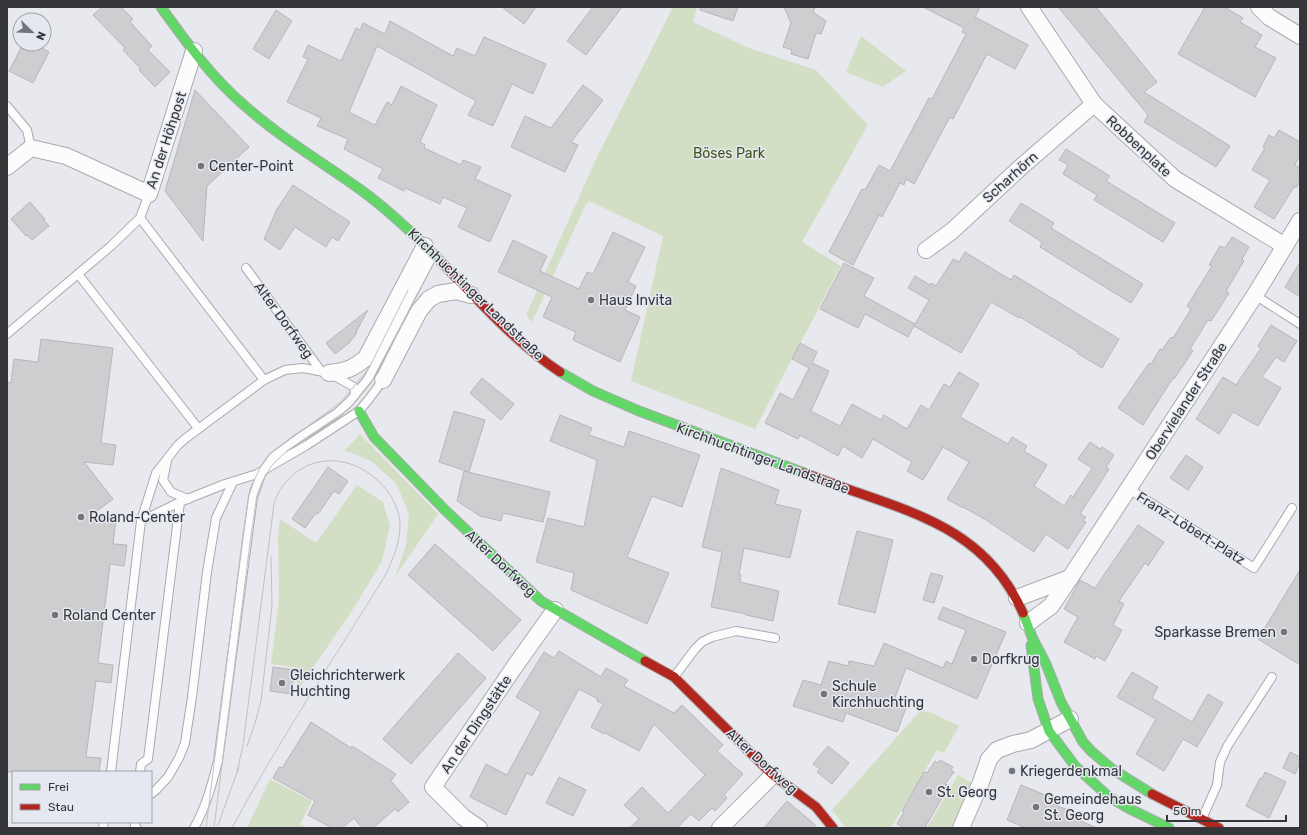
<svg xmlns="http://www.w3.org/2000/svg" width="1307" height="835" font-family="Rubik,sans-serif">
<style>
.green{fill:#d3dfc4}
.building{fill:#cecdd0;stroke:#b8b6ba}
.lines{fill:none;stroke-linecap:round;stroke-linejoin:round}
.lane-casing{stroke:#a9aaae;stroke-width:10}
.street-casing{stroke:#a9aaae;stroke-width:18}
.fast-casing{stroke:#a9aaae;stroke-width:11}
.jam-casing{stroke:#a9aaae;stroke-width:11}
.lane{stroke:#fcfcfc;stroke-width:8}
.street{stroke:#fcfcfc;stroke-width:16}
.fast{stroke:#63d668;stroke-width:9}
.jam{stroke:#b3261e;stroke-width:9}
.tram{stroke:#c1c1c2;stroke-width:1}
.poi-dot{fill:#747579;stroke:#e5e8f1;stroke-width:1.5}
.labels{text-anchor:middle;stroke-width:3;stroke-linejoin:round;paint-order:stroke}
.street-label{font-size:14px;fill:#35363a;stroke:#e5e8f1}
.park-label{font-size:14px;fill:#415519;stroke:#e5e8f1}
.poi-label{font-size:14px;fill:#35363a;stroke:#e5e8f1;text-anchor:start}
</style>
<rect width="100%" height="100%" fill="#e8e9ee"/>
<g class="green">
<path d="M673,7H697L693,22L749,48L816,70L868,125L802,242L841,266L755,429L631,381L663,236L589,201L585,206L532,322L526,315L596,159Z"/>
<path d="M861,36L906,71L883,87L846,72Z"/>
<path d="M360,434L438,514L395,577L406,545L409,514L396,483L371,461L350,452L344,451Z"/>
<path d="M357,485L383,502L390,526L382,561L354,608L297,691V668L271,664L279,597L278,536L280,519L316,543Z"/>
<path d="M920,711L930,712L959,726L944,753L937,750L891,828H846L832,810Z"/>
<path d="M958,775L973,784L958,821L953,828H927Z"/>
<path d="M270,779L312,801L300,824L308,828H247Z"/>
</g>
<g class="building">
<path d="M102,7H121L133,19L130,22L152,46L148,50L170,72L155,87L139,70L140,68L123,50L125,48L93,15Z"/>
<path d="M502,7H536L524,24Z"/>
<path d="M593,7H622L586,55L567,41Z"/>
<path d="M700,7H738L733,21L700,10Z"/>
<path d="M784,7H815L813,12L826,21L821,34L816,33L808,59L791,54L792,50L783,47L791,23Z"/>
<path d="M923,7H980L975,17L1028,45L1015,69L987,54L953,119L950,117L914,184L906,179L904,185L900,183L882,217L879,215L853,265L829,252L862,189L865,190L879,165L890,171L929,98L932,99L966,34L962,32L964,28Z"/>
<path d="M1058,7H1096L1157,82L1144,92L1230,146L1216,167L1144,122L1148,115Z"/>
<path d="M1205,7H1224L1243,18L1240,22L1262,35L1255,47L1276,58L1255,97L1178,54Z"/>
<path d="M276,10L292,21L269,59L253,49Z"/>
<path d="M390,21L453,56L457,48L475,56L484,37L546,64L533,94L512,84L493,126L468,115L476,101L377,46L349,112L375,125L387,102L392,105L401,86L437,105L420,142L425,145L424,148L461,165L463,160L481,167L475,179L511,195L490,242L458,227L467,208L443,197L440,204L405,188L404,191L378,178L383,169L344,149L348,139L317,126L321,118L287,102L308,59L303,57L308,45L341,61L356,28L360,30L363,23L385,34Z"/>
<path d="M23,44H34L49,52L33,83L9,71Z"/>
<path d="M583,85L603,100L571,142L578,145L565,172L511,147L525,116L551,128Z"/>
<path d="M195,90L249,147L207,186L203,241L165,191Z"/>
<path d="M1279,130L1300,142V155L1295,165L1300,168V181L1296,188L1294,187L1274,219L1254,207L1270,180L1252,170L1265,148L1263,147L1269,135L1274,138Z"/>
<path d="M1066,149L1110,176L1106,181L1175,223L1163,242L1094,200L1097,195L1063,174L1068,165L1059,160Z"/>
<path d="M293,185L350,222L338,241L332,237L326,247L295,227L280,250L264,239L277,209Z"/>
<path d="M30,202L45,219L44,220L49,226L32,240L27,235L26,236L11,219Z"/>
<path d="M1021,203L1054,223L1051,228L1143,284L1131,303L1040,247L1042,242L1009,221Z"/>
<path d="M613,232L645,247L628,282L636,286L625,310L640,317L620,362L573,340L576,332L543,317L552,297L498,272L513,240L547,256L540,271L579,289L587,272L593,274Z"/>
<path d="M1232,237L1249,247L1242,259L1244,261L1226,291L1229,293L1211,321L1208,320L1190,349L1193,351L1174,379L1173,378L1143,425L1118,408L1149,363L1151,364L1160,349L1162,350L1171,337L1173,338L1191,309L1187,306L1212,266L1209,265L1220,246L1225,248Z"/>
<path d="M965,252L1011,280L1014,275L1119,339L1102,368L1077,353L1078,352L1020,317L1019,318L991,302L961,353L914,326L929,300L908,288L915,276L930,285L932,283L936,286L953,259L959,262Z"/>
<path d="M1300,262V297L1285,287Z"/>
<path d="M844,263L874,278L864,296L915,324L908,337L865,314L858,328L820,309Z"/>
<path d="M368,310L356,332L357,333L349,343L335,354L326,343Z"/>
<path d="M1271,325L1297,341L1284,362L1276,357L1262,377L1281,388L1258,426L1233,412L1219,434L1196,419L1223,377L1236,385L1261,348L1258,346Z"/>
<path d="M41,339L113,348L101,443L116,445L113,465L84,462L113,499L90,516L116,519L113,544L127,545L124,566L110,564L98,663L113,665L111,683L96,681L86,757L101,758L99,772H7V382L11,383L14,359L38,362Z"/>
<path d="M800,343L817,352L812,363L829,371L811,411L840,426L852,404L881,420L884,415L907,429L921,405L929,410L944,384L950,387L959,372L979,384L960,417L1008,444L1012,437L1027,446L1024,451L1047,465L1034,486L1064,506L1071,495L1073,497L1092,468L1078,459L1090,442L1100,449L1102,447L1114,455L1106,467L1109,469L1080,514L1086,517L1083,521L1086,522L1068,549L1046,534L1034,552L986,520L963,507V508L947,499L969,462L943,447L923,480L907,471L912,462L873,439L862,458L843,446L838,456L800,435L798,439L765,423L780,393L793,400L809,368L792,359Z"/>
<path d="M482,378L514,404L501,420L470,393Z"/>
<path d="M454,411L485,420L469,472L439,462Z"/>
<path d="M560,415L592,428L589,435L624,447L629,431L700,455L682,507L652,496L627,557L669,573L647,624L571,590L574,573L536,562L548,518L584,527L597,460L550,441Z"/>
<path d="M1186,455L1203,467L1188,490L1170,478Z"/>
<path d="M328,467L348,481L339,494L334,491L318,514L316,513L305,528L292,519Z"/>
<path d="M721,468L779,490L775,504L801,510L790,558L744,548L739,574L741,575L740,582L779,591L773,621L746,615V614L711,607L722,552L702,547Z"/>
<path d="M464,471L550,492L543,522L503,513L501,521L480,516L457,501Z"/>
<path d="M1138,525L1164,542L1148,566L1145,563L1119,601L1124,604L1113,625L1122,630L1105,661L1096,656L1095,659L1064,642L1078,617L1064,609L1080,580L1095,588Z"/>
<path d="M857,531L893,540L875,613L838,604Z"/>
<path d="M435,544L521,620L493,651L408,575Z"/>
<path d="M1300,570V665L1258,639Z"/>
<path d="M931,573L943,576L934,603L923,600Z"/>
<path d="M943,607L1006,632L977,699L906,668L893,703L906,708L897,732L846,713L843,722L793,706L803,680L821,685L829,661L848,666L849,661L874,666L884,643L943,668L946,661L952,664L966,630L938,619Z"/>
<path d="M559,651L601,677L606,668L628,680L624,686L674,713L682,705L723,745L717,751L743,774L724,795L727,798L715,811L712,808L699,821L691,814L677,828H630L639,819L624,805L642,787L668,813L705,775L654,724L639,751L605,733L604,734L591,727L603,704L597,701L598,699L579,689L532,776L527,773L506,815L470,797L486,764L507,775L541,712L516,697L544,652L554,658Z"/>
<path d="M458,653L486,678L411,764L383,739Z"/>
<path d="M273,667L295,670L291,694L270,691Z"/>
<path d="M1132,672L1158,687L1152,698L1192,722L1208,694L1223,703L1197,747L1183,739L1164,771L1136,754L1156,719L1117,697Z"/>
<path d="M311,722L351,748L352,746L396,774L391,781L409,802L398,812L395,809L373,828H362L354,818L342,828H332L308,815L315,801L273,778L279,767L282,768Z"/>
<path d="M828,746L849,763L832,784L817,772L820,769L813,764Z"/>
<path d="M1290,752L1300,757V763L1295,774L1283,768Z"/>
<path d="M940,760L953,767L951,770L954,772L945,784L949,786L927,824L925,828H905L897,824L904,812L902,811L924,772L927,773L935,761L938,763Z"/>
<path d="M1265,772L1286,782L1269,818L1246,806L1260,778L1262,779Z"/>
<path d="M559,777L586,790L573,816L546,803Z"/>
<path d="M1021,785L1050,797L1048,802L1073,812L1071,817L1097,828H1026L1007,820Z"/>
<path d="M787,801L812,822L817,828H764Z"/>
</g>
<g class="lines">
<defs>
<g id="lane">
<path d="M7,106L27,130L31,148"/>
<path d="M140,218L264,380"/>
<path d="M246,268L321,371"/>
<path d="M78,274L198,428"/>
<path d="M1255,295L1300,324"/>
<path d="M7,334L111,246L140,218L149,194"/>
<path d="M167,461L163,480L171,492L188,499"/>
<path d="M1129,489L1254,568L1292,508"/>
<path d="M141,521L180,502L225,484L257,474L307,445L359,411L369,399L383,380"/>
<path d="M674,677L695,649L702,642L712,637L736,631L775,638"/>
<path d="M111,772L141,521L156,473L178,445L186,438L264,380L285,370L303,368L329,373L354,387L355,395"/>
<path d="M140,772L141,764L148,759L180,502"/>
<path d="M151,794L156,790L168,777L179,758L185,743L192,697L207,572L216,518L233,482"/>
<path d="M1202,819L1217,785L1220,762L1228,745L1272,677"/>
<path d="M135,822V826L137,828"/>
<path d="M103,828L104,822"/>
<path d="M194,828C206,807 212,784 218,761L253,497L261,474L273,457L297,439L337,413L350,401L368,379L433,255"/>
</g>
<g id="street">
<path d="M1029,7L1094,104L1175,179L1285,246"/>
<path d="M1259,7L1269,17L1300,36"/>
<path d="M7,167L31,148L66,156L149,194L194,51"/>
<path d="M926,250L952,231L1022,166L1094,104"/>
<path d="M329,373C347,371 352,369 366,358L425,246"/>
<path d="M383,380L419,311L429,299L438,294L456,291L471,295"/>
<path d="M1017,598L1070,578"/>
<path d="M1028,623L1051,606L1070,578L1255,295L1300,221"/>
<path d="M479,828L463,817L433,787L515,666L555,610"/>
<path d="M720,828L773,775"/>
<path d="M961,828L981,782L989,759L997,750L1013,744L1031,740L1070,719"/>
</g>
<g id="fast">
<path d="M161,7C186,42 212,78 245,106C281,138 322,162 361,190C391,212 418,238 444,265"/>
<path d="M560,372L593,391L639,411L804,473"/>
<path d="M359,411L374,437L445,510L541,601L645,661"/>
<path d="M1023,613L1032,637L1046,664L1061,702L1083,742L1091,751L1112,769L1152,794"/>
<path d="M1031,645L1038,699L1049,731L1075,766L1109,797L1130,809L1169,828"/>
</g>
<g id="jam">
<path d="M444,265C481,303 516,343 560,372"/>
<path d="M804,473C821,479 838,486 856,492C929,517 990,538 1023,613"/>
<path d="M645,661L674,677L773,775L816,807L833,828"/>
<path d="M1152,794L1219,828"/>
</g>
</defs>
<use href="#lane" class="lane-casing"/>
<use href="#street" class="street-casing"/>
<use href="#fast" class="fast-casing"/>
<use href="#jam" class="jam-casing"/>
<use href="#lane" class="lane"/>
<use href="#street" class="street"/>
<use href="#fast" class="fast"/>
<use href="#jam" class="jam"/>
<g class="tram">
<path d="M247,746L255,723L261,701L272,606L271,557"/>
<path d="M218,825L239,767"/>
<path d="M206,828L243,534L250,489L261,466L270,454L341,402L369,368L408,290"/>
<path d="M214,828L251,535L257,495L263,480L272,465L288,450L349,409L378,373L417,294"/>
<path d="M232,828C279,740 334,659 386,574C394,556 403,536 399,516C395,500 387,488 375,478C345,452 302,455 280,490C277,494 276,499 274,504L243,745L237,772"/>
</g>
</g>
<g class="poi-dot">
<circle cx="201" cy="166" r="4"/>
<circle cx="591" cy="300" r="4"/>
<circle cx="81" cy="517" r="4"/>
<circle cx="55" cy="615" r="4"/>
<circle cx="1284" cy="632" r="4"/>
<circle cx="974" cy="659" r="4"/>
<circle cx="282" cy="683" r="4"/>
<circle cx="824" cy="694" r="4"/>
<circle cx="1012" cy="771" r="4"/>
<circle cx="929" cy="792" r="4"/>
<circle cx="1036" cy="807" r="4"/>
</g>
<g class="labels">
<g class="street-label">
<text transform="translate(166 140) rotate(-72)" y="5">An der Höhpost</text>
<text transform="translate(1139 146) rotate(43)" y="5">Robbenplate</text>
<text transform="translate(1010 177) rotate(-42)" y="5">Scharhörn</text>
<text transform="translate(476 294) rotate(44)" y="5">Kirchhuchtinger Landstraße</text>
<text transform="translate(284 320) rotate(54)" y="5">Alter Dorfweg</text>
<text transform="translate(1186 401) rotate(-57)" y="5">Obervielander Straße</text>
<text transform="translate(763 458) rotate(20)" y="5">Kirchhuchtinger Landstraße</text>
<text transform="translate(1191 528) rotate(32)" y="5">Franz-Löbert-Platz</text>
<text transform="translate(501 563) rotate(43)" y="5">Alter Dorfweg</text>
<text transform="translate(476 724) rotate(-56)" y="5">An der Dingstätte</text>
<text transform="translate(762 761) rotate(42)" y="5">Alter Dorfweg</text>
</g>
<g class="park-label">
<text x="729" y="158">Böses Park</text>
</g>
<g class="poi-label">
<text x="209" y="171">Center-Point</text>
<text x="599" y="305">Haus Invita</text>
<text x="89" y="522">Roland-Center</text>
<text x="63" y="620">Roland Center</text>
<text x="1276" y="637" text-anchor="end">Sparkasse Bremen</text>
<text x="982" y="664">Dorfkrug</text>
<text x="290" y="680">Gleichrichterwerk<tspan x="290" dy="16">Huchting</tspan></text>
<text x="832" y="691">Schule<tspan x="832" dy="16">Kirchhuchting</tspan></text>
<text x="1020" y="776">Kriegerdenkmal</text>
<text x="937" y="797">St. Georg</text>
<text x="1044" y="804">Gemeindehaus<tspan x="1044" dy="16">St. Georg</tspan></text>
</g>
</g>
<rect width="1307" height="835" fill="none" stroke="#35363a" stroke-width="16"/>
<rect x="12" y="771" width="140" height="52" fill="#e5e8f1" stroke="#9fa1a8"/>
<rect x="20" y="784" width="20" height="6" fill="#63d668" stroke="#9fa1a8"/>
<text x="48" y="791" font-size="12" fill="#35363a">Frei</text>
<rect x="20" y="804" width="20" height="6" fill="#b3261e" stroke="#9fa1a8"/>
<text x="48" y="811" font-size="12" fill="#35363a">Stau</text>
<g transform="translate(32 32) rotate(113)"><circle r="19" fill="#e5e8f1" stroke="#9fa1a8"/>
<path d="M0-3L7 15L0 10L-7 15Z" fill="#747579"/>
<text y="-6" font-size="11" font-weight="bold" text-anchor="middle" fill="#35363a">N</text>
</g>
<path d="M1167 815v6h119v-6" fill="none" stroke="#35363a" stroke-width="2"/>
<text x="1173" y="815" font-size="12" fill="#35363a" stroke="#e5e8f1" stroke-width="3" paint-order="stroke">50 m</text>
</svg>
